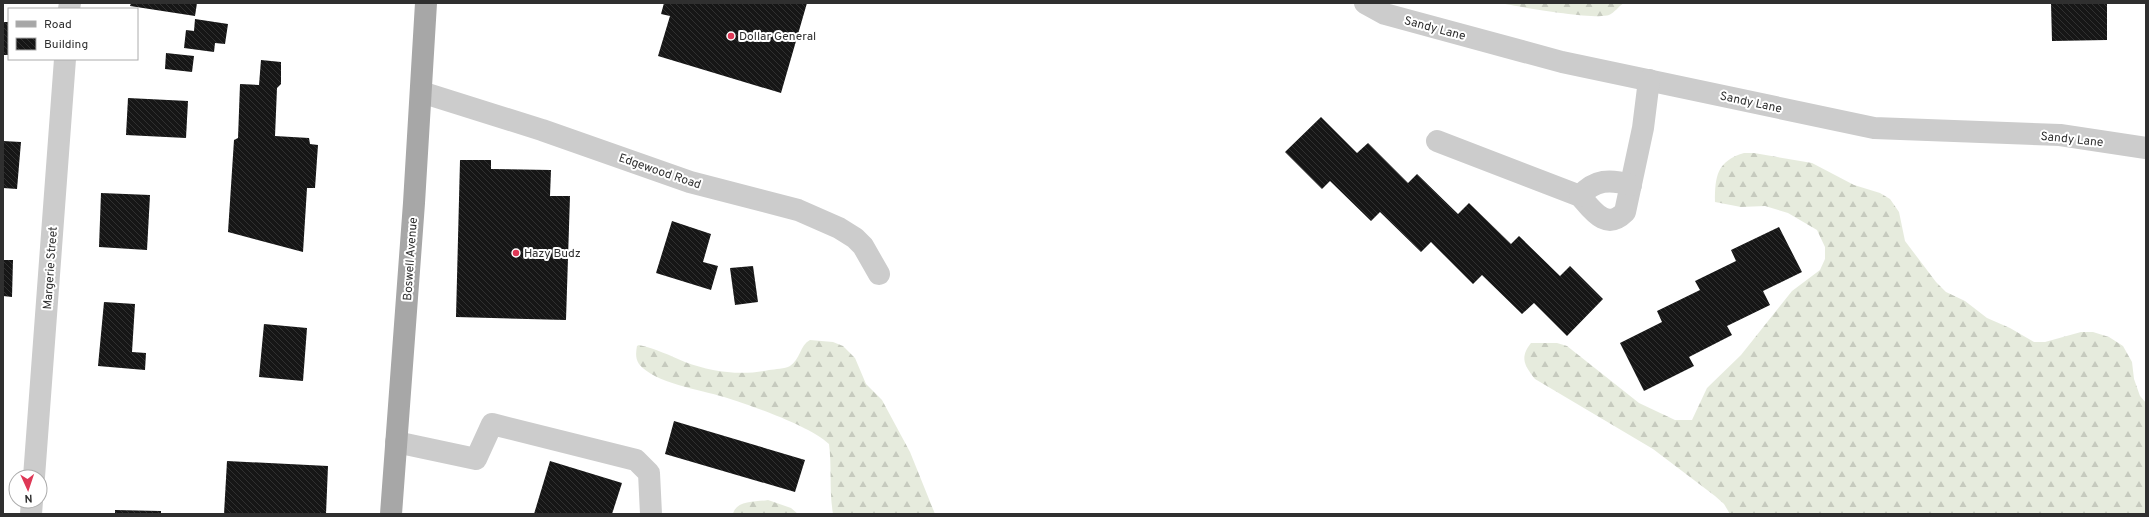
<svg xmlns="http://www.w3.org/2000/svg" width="2149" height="517" font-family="Overpass,sans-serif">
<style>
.forest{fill:url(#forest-firs)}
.building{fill:url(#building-back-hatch)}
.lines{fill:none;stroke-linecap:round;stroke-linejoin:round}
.minor{stroke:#ccc;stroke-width:22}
.major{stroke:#a7a7a7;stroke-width:22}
.poi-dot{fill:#de3856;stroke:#fff;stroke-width:1.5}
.labels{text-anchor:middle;stroke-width:4;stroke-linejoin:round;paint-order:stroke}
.street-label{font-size:12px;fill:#2f2f2f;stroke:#fff}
.poi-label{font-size:12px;fill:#2f2f2f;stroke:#fff;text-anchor:start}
</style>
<defs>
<pattern id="forest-firs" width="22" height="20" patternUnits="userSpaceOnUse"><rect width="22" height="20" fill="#e6ebdd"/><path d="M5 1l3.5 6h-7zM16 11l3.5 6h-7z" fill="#c6cabe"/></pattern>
<pattern id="building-back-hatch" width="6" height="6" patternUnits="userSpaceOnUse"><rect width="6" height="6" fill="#161616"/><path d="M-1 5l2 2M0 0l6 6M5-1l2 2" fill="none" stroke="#303030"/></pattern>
</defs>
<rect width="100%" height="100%" fill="#fff"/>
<g class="forest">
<path d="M1501,3H1624C1619,6 1614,13 1609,15C1596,20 1518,7 1501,3Z"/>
<path d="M1744,153H1754L1812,163L1854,185L1880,193L1890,199L1899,212L1905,241L1936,282L1946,292L1965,301L1987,318L2010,328L2034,342H2045L2081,332H2093L2109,337L2123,346L2132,362L2134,379L2140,396L2146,403V514H1730L1724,504L1715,496L1653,449L1535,379C1525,366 1519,358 1531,343H1557L1567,346L1639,403L1675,420H1692L1707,388L1741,355L1792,291L1820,270L1825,259V247L1817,230L1788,213L1765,206L1741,207L1715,202C1715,176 1717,161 1744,153Z"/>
<path d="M810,340L833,342L843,346L855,358L866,384L882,400L910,452L935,514H833C829,490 832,467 829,444C808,425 752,406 724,397C701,390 654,383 639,364C635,358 636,352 637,346L639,345C656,349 669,355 685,362C712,372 741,376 769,370C775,369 785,369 790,366C800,360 800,345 810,340Z"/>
<path d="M768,500L791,508L798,514H733C736,500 756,502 768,500Z"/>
</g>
<g class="building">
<path d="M131,3H197L195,16L130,6Z"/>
<path d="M664,3H807L781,93L658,56L670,16L661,14Z"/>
<path d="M2051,3H2107V40L2052,41Z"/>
<path d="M195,19L228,24L225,44L215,43L214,52L184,48L186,30L194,31Z"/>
<rect x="3" y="22" width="6" height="33"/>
<path d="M166,53L194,56L192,72L165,69Z"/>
<path d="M261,60L281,62V84L277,88L275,136L309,138L310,144L318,145L315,188H307L303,252L228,232L234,140L238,138L240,84L259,85Z"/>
<path d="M128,98L188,101L186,138L126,135Z"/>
<path d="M1321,117L1357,153L1368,143L1408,183L1417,174L1458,214L1469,203L1511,244L1519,236L1560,276L1570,266L1603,299L1567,336L1534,303L1522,314L1482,275L1473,284L1431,242L1421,252L1380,212L1371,221L1330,181L1322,189L1285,152Z"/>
<path d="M3,141L21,142L17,189L3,188Z"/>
<path d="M460,160H491V169L551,170L550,196H570L566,320L456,317Z"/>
<path d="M101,193L150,195L147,250L99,247Z"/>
<path d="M672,221L711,234L703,262L718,266L711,290L656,273Z"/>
<path d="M1779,227L1802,272L1763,291L1770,305L1727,326L1732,335L1689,357L1694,366L1644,391L1620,343L1662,322L1657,311L1700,290L1695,281L1736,261L1731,250Z"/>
<path d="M3,260H13L12,297L3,296Z"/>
<path d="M753,266L758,302L735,305L730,268Z"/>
<path d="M104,302L135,304L132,352L146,353L145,370L98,366Z"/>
<path d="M264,324L307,328L303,381L259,377Z"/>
<path d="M674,421L805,460L795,492L665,454Z"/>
<path d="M227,461L328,466L326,514H224Z"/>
<path d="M550,461L622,483L612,514H534Z"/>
<path d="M115,510L161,511V514H115Z"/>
</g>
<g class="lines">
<g class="minor">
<path d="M1365,3L1385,14L1562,62L1874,128L2060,135L2146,148"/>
<path d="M69,9L70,3"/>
<path d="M421,92L542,130L690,182L798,210L839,228L855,238L863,246L879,274"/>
<path d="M1437,141L1580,196C1593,211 1606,231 1625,212L1643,128L1649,80"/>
<path d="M1580,196C1595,179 1610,179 1631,185"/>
<path d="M396,442L476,459L492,424L636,460L649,473L651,514"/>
<path d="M34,477L65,59"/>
<path d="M31,514L32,501"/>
</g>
<path class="major" d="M391,514L414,203L426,3"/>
</g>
<g class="poi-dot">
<circle cx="731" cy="36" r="4"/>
<circle cx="516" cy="253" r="4"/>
</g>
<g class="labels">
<g class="street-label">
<text transform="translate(1435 28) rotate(15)" y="4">Sandy Lane</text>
<text transform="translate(1751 102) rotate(12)" y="4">Sandy Lane</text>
<text transform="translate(2072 139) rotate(6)" y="4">Sandy Lane</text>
<text transform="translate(660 171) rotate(19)" y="4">Edgewood Road</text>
<text transform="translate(410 259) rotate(-86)" y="4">Boswell Avenue</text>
<text transform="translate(50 268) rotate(-86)" y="4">Margerie Street</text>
</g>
<g class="poi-label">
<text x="739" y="40">Dollar General</text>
<text x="524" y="257">Hazy Budz</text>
</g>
</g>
<rect width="2149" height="517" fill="none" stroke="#2f2f2f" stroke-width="8"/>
<rect x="8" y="8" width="130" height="52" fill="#ffffff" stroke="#acacac"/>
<rect x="16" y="21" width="20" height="6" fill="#a7a7a7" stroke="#acacac"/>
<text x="44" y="28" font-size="12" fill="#2f2f2f">Road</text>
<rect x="16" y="38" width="20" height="12" fill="url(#building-back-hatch)" stroke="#acacac"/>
<text x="44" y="48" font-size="12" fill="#2f2f2f">Building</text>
<g transform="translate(28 489) rotate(177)"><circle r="19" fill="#ffffff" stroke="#acacac"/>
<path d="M0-3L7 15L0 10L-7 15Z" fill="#de3856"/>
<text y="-6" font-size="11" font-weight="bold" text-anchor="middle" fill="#2f2f2f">N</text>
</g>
</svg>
